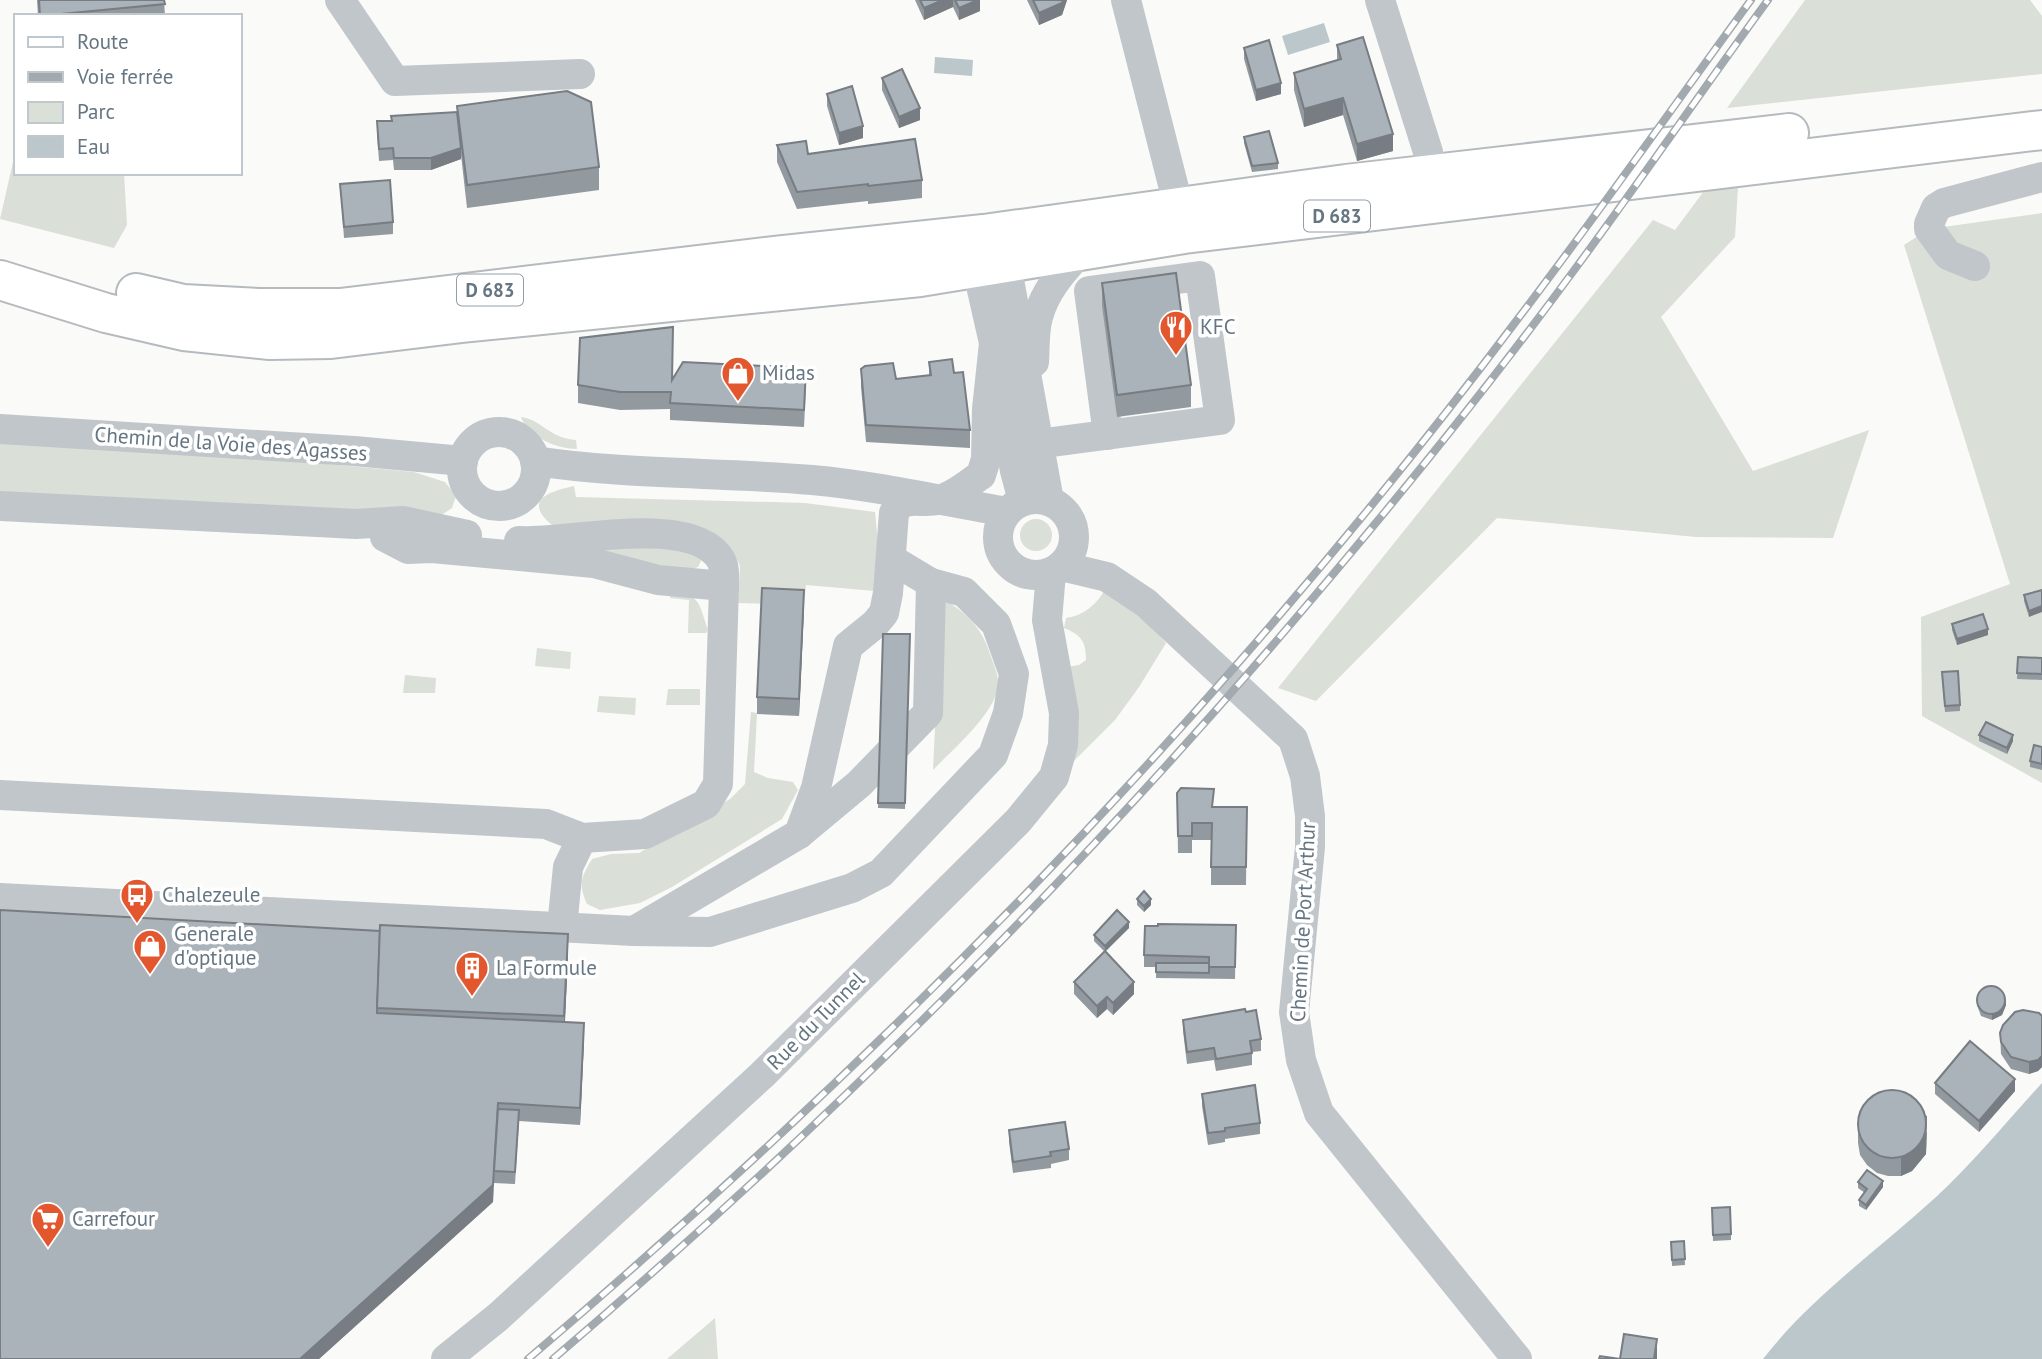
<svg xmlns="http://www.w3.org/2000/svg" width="2042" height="1359" font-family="'PT Sans',sans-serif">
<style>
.green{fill:#dadfd7}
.water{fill:#bbc7cb}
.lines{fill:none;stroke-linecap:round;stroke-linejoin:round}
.major-casing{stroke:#b5babe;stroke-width:42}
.minor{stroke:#c1c6ca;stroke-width:30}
.major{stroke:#fff;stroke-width:38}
.rail-casing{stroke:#a2aaaf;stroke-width:8}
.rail{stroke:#fff;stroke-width:5;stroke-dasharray:16;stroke-linecap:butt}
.wall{fill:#929a9f}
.shaded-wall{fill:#777d82}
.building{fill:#aab3b9;stroke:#777d82;stroke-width:2}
.labels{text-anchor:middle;stroke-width:7;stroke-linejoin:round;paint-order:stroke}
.shield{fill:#fff;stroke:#939fa8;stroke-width:2}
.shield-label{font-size:19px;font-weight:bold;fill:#657682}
.poi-label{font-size:21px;fill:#657682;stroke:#fff;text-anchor:start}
.street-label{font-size:21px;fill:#657682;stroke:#fff}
</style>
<rect width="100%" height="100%" fill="#fafaf8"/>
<g class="green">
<path d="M1805,0H2030L2042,16V74L1727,108Z"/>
<path d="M16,149V173H124L127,225L114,248L0,219Z"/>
<path d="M1738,187L1735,237L1661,317L1753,471L1869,430L1833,538L1696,537L1497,518L1316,701L1278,688L1653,220L1675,230L1704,191Z"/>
<path d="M2042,213V783L1922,716L1921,617L2010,584L1904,245L1929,229Z"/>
<path d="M521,417C542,420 549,438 576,440L577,449C557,449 528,437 521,417Z"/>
<path d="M0,442L252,457L414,472L445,482L456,496L452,508L440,516L0,495Z"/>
<path d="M574,486L576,497L805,503L875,512L878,544L875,591L806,585L804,605L738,603L740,566L734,553L552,525C522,500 550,491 574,486Z"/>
<circle cx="1036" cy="535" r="16"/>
<path d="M661,541L702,559L698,567L689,570L615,561L585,542Z"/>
<path d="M1106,588L1130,604L1166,643L1139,687L1115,720L1070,765L1067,667L1079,665L1086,660C1086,641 1081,635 1064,628L1066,618C1084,616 1097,604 1106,588Z"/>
<path d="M672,590C702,598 698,601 708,630L706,633H688L689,600L670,598Z"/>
<path d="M946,601C967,613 983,630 990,654C993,663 999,675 998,685C996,713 952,750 933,770L941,603Z"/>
<path d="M537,648L571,652L570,669L535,666Z"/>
<path d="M405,675L436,678L435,693H403Z"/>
<path d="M668,689H700V705H666Z"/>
<path d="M599,696L636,698L635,715L597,712Z"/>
<path d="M751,712L757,713L754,772L768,778L793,782L798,790L782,819L672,887L640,903L600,910L587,904C578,883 581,878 592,859L611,854L639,853L730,799L745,784Z"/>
<path d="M715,1318L718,1359H667Z"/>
</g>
<g class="water">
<path d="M1324,23L1330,42L1288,55L1282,36Z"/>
<path d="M935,57L973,60L972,76L934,73Z"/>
<path d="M2042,1083V1359H1763C1811,1297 1878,1250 1936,1197C1973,1163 2007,1121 2042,1083Z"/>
</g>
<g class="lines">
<defs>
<g id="major">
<path d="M0,280L106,313L184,331L270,340L331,339L462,323L920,277L1184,234L2042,130"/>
<path d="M136,293L183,304L259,308H340L782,255L984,234L1346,184L1789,133"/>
</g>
</defs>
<use href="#major" class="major-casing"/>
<g class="minor">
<path d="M340,0L395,81L580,74"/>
<path d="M1126,0L1179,208"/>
<path d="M1380,0L1428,152L1432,175"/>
<path d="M993,247L1006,263L1049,501"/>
<path d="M981,248L977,268L994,343L1015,471L1023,501"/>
<path d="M1975,266L1948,255L1929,229V224L1936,208L1944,203L2042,177"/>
<path d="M1034,362C1035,347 1034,331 1038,317C1045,290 1063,271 1081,251"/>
<path d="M0,429L354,451L463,461"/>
<circle cx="499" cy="469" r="37"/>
<path d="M1037,444L1220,420L1200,276L1089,291L1108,435"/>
<path d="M535,461C627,475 720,472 812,480C878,486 942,501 1007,512"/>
<circle cx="1036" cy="537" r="38"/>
<path d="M0,506L356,524L403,521L467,535"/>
<path d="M385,537L408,549L432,548L594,563L658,580L724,586L718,784L706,804L645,834L582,838L568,867L562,927"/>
<path d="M519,541C566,544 693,512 721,560C725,567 724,578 724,586"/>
<path d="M1061,566L1107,577L1146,603L1293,739L1305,776L1310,816V847L1294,1012L1301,1060L1319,1113L1517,1359"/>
<path d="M0,795L546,824L582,838"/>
<path d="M799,834L816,788L848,646L875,624L884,613L888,593L894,513C903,494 921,504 938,500C953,497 969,483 981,475L986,459L987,409L994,343"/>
<path d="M0,898L634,931L710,932L852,888L881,873L993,755L1008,713L1014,674L996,624L964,592L931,583L891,559"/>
<path d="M634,931L799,834L859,784L928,713L931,583"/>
<path d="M446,1359L498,1317L762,1075L1018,821L1054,777L1063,745L1064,713L1047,620L1051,573"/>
</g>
<use href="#major" class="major"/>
<defs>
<g id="rail">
<path d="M528,1359C778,1146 1016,917 1232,670C1331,557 1427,440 1517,320C1597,215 1673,107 1751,0"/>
<path d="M553,1359C825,1127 1081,873 1312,599C1403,492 1492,382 1575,269C1641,180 1703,89 1768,0"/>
</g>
</defs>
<use href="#rail" class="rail-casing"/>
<use href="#rail" class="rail"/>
</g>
<g class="wall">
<path d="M37,0H164L165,16H38Z"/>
<path d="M915,0H980V11L959,20L953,7L924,20Z"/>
<path d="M1027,0H1067L1062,15L1039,25Z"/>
<path d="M1337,45L1393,151L1357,161L1343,115L1304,127L1294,90V73L1337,60Z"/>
<path d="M1244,48L1281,94L1256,101L1244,59Z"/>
<path d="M882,78L920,120L899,128L882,90Z"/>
<path d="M827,94L863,138L839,145L827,106Z"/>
<path d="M457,106L599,167V190L467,208L461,155V159L431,170H394L393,160L379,161L377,133L391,121L457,116Z"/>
<path d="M1244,137L1278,163V169L1252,172L1244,143Z"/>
<path d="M777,145L808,154L922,180V198L868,204V201L797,209L777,162Z"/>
<path d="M340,184L393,222V234L344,238Z"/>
<path d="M1102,283L1191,385V407L1117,417L1102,306Z"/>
<path d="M929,362L954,373L970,430V448L866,442L861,387V369L896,379L929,376Z"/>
<path d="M672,379L806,385L804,427L670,420V409L620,410L578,403V385Z"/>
<path d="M2042,590L2029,617L2024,601V595Z"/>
<path d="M804,608L799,716L757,714V697Z"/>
<path d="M1952,624L1988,635L1957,645L1952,630Z"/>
<path d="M883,634H910L905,809L878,808Z"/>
<path d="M2018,657L2042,658V680L2017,679Z"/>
<path d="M1942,678L1960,705V711L1945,712Z"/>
<path d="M1979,735L2013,741L2007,754L1979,741Z"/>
<path d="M2042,747V770L2030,767V761Z"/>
<path d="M1177,793L1214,807H1247L1246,885H1211V840H1192V853H1178Z"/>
<path d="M1137,899L1151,905L1144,912L1137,905Z"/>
<path d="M0,910L568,956L565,1022L584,1040L580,1125L519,1121L515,1184L494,1183L493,1202L319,1359H0Z"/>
<path d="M1236,925L1235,979L1156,978V967H1144V955Z"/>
<path d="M1129,928L1105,951L1134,994L1113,1015L1107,1009L1097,1018L1074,994V982L1105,952L1094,941V935Z"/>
<path d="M1977,1000L2006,1005L2002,1015L1992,1020L1981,1016L1977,1005Z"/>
<path d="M1246,1012L1261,1039V1051L1252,1052V1065L1216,1071L1214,1060L1187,1064L1183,1031V1020Z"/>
<path d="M2042,1016V1067L2038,1071L2029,1074L2011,1069L2001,1054L2000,1033Z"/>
<path d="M1935,1083L2015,1091L1979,1132L1935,1094Z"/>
<path d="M1202,1094L1260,1123V1134L1225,1139V1142L1208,1145L1202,1106Z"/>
<path d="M1858,1126L1927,1132L1926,1154L1912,1171L1901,1176H1888L1877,1173L1867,1165L1860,1155L1858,1143Z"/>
<path d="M1009,1130L1069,1149V1160L1051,1164V1168L1013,1173L1009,1142Z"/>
<path d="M1858,1182L1883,1187L1866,1210L1859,1206V1200L1865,1193L1858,1188Z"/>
<path d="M1712,1208L1731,1234V1240L1713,1241Z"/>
<path d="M1684,1241L1685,1265L1672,1266L1671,1242Z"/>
</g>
<g class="shaded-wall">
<path d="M943,0H953V7L924,20V8Z"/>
<path d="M978,0H980V11L959,20V8Z"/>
<path d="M1063,0H1067L1062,15L1039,25V13Z"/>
<path d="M1281,83V94L1256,101V90Z"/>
<path d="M1343,98V115L1304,127V109Z"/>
<path d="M920,108V120L899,128V117Z"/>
<path d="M863,126V138L839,145V133Z"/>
<path d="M1393,134V151L1357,161V144Z"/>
<path d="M461,148V159L431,170V158Z"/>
<path d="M804,590V608L799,716V699Z"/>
<path d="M2042,606V612L2029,617V611Z"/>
<path d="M1988,629V635L1957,645V639Z"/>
<path d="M2013,735V741L2007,754V748Z"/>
<path d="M1151,899V905L1144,912V906Z"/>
<path d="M1129,922V928L1105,952V946Z"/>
<path d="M568,934V956L564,1039V1016Z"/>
<path d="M1134,982V994L1113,1015V1003Z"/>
<path d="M1107,997V1009L1097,1018V1006Z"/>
<path d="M2006,999V1005L2002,1015L1992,1020V1014Z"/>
<path d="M584,1023V1040L580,1125V1108Z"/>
<path d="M2042,1056V1067L2038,1071L2029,1074V1062Z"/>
<path d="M2015,1079V1091L1979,1132V1121Z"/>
<path d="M1927,1115L1926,1154L1912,1171L1901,1176V1158Z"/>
<path d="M494,1171L493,1202L319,1359H300Z"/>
<path d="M1883,1181V1187L1866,1210V1205Z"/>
<path d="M1657,1339V1359H1654Z"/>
</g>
<g class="building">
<path d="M39,0H164L165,4L40,16Z"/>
<path d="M920,0H943L924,8Z"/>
<path d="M955,0H978L959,8Z"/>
<path d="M1033,0H1063L1062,3L1039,13Z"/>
<path d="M1363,37L1393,134L1357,144L1343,98L1304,109L1294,73L1341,59L1337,45Z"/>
<path d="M1269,40L1281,83L1256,90L1244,48Z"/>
<path d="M902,69L920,108L899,117L882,78Z"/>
<path d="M852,86L863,126L839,133L827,94Z"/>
<path d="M567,91L591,102L599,167L467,185L457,106Z"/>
<path d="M457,112L461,148L431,158H394L393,148L379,149L377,121H392L391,116Z"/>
<path d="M1269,131L1278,163L1252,166L1244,137Z"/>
<path d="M915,139L922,180L868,186V184L797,192L777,145L806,141L808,154Z"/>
<path d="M390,180L393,222L344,227L340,184Z"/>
<path d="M1176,273L1191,385L1117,395L1102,283Z"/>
<path d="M673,327L672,380L683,362L806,368L804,410L670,403L671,392H620L578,385L580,338Z"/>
<path d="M952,359L954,373L963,372L970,430L866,425L861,369L865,366L893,363L896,379L931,375L929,362Z"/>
<path d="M762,588L804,590L799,699L757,697Z"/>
<path d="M2042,590V606L2029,611L2024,595Z"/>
<path d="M1983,614L1988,629L1957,639L1952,624Z"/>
<path d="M883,634H910L905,803H878Z"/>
<path d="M2018,657L2042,658V674L2017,673Z"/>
<path d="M1958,671L1960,705L1945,706L1942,672Z"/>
<path d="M1986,722L2013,735L2007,748L1979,735Z"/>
<path d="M2034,745L2042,747V764L2030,761Z"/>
<path d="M1181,788L1214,789L1212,807H1247L1246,867H1211L1212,823H1192V836H1178L1177,793Z"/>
<path d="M1144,891L1151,899L1144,906L1137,899Z"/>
<path d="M0,910L380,931L377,1013L584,1023L580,1108L498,1103L493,1185L300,1359H0Z"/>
<path d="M1117,910L1129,922L1105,946L1094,935Z"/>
<path d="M1158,924L1236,925L1235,967H1209V957L1144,955L1145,926H1158Z"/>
<path d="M380,925L568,934L564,1016L377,1008Z"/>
<path d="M1105,951L1134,982L1113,1003L1107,997L1097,1006L1074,982Z"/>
<path d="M1156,963H1209V973L1156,972Z"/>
<circle cx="1991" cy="1000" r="14"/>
<path d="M1245,1009L1246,1012L1256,1010L1261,1039L1250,1041L1252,1053L1216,1059L1214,1048L1187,1052L1183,1020Z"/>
<path d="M2023,1010L2039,1013L2042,1016V1056L2038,1060L2029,1062L2011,1057L2001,1042L2000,1033L2003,1025L2015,1012Z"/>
<path d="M1970,1041L2015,1079L1979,1121L1935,1083Z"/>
<path d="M1255,1085L1260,1123L1225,1128V1131L1208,1133L1202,1094Z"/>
<circle cx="1892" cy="1124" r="34"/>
<path d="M498,1109L519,1110L515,1172L494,1171Z"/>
<path d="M1065,1122L1069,1149L1050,1152L1051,1156L1013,1162L1009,1130Z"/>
<path d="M1867,1170L1883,1181L1866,1205L1859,1200L1867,1189L1858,1182Z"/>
<path d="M1730,1207L1731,1234L1713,1235L1712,1208Z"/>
<path d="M1684,1241L1685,1259L1672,1260L1671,1242Z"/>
<path d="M1624,1334L1657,1339L1654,1359H1599L1600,1356L1620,1359Z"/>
</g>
<defs>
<symbol id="restaurant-pin" viewBox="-11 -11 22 30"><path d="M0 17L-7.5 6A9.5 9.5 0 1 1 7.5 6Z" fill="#e3572e" stroke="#fff"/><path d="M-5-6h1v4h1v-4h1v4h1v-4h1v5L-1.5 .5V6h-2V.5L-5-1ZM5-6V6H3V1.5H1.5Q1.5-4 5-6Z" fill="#fff"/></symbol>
<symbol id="shop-pin" viewBox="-11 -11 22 30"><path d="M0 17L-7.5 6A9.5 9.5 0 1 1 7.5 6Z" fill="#e3572e" stroke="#fff"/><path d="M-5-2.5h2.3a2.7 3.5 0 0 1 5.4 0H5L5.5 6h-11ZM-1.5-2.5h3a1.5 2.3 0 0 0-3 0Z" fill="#fff"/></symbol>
<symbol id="bus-pin" viewBox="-11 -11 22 30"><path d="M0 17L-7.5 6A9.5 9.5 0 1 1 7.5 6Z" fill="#e3572e" stroke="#fff"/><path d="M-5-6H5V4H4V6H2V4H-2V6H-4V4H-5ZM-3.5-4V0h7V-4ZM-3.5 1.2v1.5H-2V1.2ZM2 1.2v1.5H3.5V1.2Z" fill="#fff"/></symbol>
<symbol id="building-pin" viewBox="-11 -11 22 30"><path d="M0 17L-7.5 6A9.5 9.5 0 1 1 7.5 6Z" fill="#e3572e" stroke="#fff"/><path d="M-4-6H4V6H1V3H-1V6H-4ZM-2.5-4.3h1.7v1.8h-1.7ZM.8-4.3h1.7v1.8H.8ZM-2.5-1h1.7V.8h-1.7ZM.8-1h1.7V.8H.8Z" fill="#fff"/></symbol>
<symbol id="supermarket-pin" viewBox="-11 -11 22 30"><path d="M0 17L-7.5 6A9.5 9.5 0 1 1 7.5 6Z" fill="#e3572e" stroke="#fff"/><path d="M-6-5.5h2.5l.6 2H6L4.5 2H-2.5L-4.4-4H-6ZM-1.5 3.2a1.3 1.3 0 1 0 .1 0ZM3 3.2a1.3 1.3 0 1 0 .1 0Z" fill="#fff"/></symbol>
</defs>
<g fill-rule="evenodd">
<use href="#restaurant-pin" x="1157" y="308" width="38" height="52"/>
<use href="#shop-pin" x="719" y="354" width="38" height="52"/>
<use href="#bus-pin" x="118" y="876" width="38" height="52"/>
<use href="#shop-pin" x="131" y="927" width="38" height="52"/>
<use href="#building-pin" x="453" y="949" width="38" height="52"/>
<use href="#supermarket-pin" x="29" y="1200" width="38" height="52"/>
</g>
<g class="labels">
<g class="shield">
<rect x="1304" y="200.5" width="66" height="31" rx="5"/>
<rect x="457" y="274.5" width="66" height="31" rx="5"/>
</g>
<g class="shield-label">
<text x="1337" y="223">D 683</text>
<text x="490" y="297">D 683</text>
</g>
<g class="poi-label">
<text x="1200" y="334">KFC</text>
<text x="762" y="380">Midas</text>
<text x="162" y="902">Chalezeule</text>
<text x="174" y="941">Generale<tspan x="174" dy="24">d'optique</tspan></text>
<text x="496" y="975">La Formule</text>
<text x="72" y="1226">Carrefour</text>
</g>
<g class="street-label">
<text transform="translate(231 444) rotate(4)" y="7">Chemin de la Voie des Agasses</text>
<text transform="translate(1303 922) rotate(-87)" y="7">Chemin de Port Arthur</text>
<text transform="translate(816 1021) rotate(-45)" y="7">Rue du Tunnel</text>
</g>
</g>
<rect x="14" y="14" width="228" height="161" fill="#ffffff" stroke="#c1c8cd" stroke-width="2"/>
<rect x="28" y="37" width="35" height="10" fill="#ffffff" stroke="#c1c8cd" stroke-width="2"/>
<text x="77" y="49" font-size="21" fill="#657682">Route</text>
<rect x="28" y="72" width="35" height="10" fill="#a2aaaf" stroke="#c1c8cd" stroke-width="2"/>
<text x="77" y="84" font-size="21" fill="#657682">Voie ferrée</text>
<rect x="28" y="102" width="35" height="21" fill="#dadfd7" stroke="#c1c8cd" stroke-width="2"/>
<text x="77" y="119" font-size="21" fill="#657682">Parc</text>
<rect x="28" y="136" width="35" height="21" fill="#bbc7cb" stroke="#c1c8cd" stroke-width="2"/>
<text x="77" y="154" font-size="21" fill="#657682">Eau</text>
</svg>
